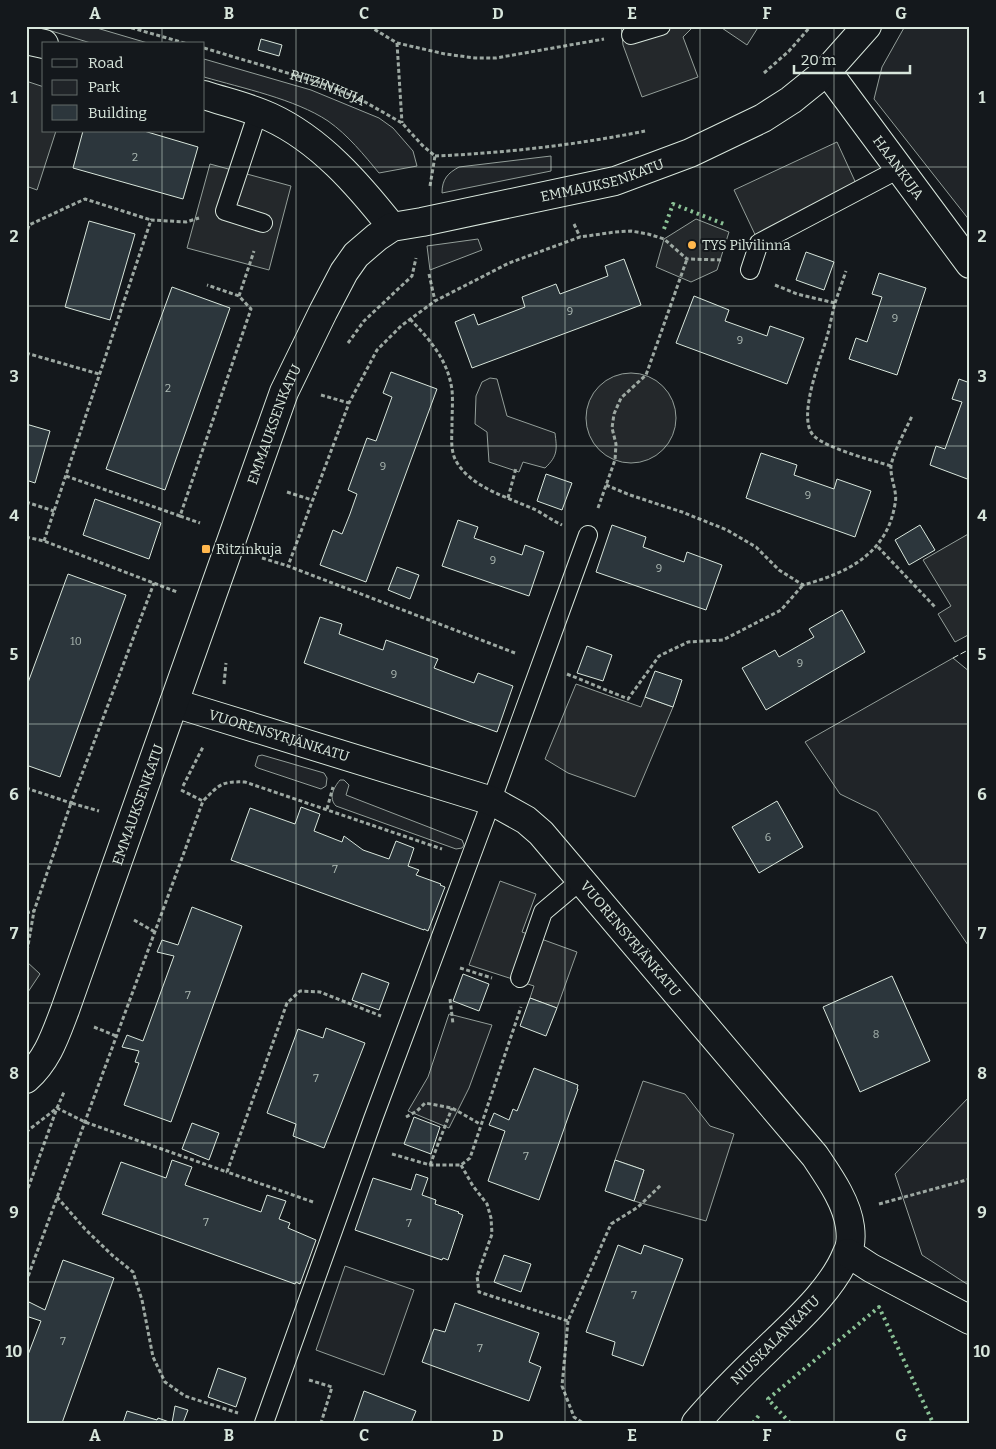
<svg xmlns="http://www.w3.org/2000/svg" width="996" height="1449" font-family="Bitter,serif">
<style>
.green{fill:#202428;stroke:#939e99}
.parking{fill:#24282b;stroke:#939e99}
.building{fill:#2c363c;stroke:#d8e6dc}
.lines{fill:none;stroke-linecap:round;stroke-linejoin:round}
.service-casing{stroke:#d8e6dc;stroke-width:20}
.minor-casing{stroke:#d8e6dc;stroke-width:30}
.path{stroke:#9da8a2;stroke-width:3;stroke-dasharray:4 2.5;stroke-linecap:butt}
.service{stroke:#14181c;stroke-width:18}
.minor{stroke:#14181c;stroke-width:28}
.hedge{stroke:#8ac095;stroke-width:4;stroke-dasharray:2.5 4;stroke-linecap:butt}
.fence{stroke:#d8e6dc;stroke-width:1;stroke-dasharray:6 2.5;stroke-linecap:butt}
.grid{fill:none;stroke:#d8e6dc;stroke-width:1;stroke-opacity:0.55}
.poi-dot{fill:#ffb74d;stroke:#14181c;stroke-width:2}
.labels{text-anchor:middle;stroke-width:4;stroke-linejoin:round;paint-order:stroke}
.number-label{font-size:11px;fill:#adbab4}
.street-label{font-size:14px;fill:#d8e6dc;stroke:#14181c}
.poi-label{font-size:14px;fill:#d8e6dc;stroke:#14181c;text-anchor:start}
.neatline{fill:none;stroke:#d8e6dc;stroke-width:2}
.grid-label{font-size:16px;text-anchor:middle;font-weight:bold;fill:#d8e6dc}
</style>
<rect width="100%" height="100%" fill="#14181c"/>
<g class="green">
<path d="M35,26H90L151,44H94Z"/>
<path d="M905,26H970V221L874,99L882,67Z"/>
<path d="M204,59L311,90L379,118L393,128L413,151L417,166L379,173C364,155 348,135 328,121C295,99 242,88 204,77Z"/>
<path d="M551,156V171L442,193C442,179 448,173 459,167Z"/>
<path d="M478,239L482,250L430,270L427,246Z"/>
<path d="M490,378L497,379L507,416L555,433C557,449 558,456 545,468L523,462L519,472L489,462L487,432L475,424L476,396L482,382Z"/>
<path d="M953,658L970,672V948L877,812L840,794L805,742Z"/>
<path d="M262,755L324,773L327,778L326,786L321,789L258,768L255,766L258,756Z"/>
<path d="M340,780H344L349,785L346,795L462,840L464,845L462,848L456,849L336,806C328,798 334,787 340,780Z"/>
<path d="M449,1014L492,1025L469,1088L449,1128L408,1111L428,1077Z"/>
<path d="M970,1096V1286L922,1255L895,1174Z"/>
<path d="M345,1266L414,1290L384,1375L316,1350Z"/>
</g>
<g class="parking">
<path d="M621,26H694L683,37L698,77L642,97L623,45Z"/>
<path d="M719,26H759L747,45Z"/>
<path d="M26,81L44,87V131H56L37,190L26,186Z"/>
<path d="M837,142L859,190L759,243L734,190Z"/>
<path d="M210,164L291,186L269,270L187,248Z"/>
<path d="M696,219L729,232L717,270L691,282L656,267L664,239Z"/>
<circle cx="631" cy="418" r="45"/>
<path d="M970,533V634L955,642L938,614L951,606L923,560Z"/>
<path d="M576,684L641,707L645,697L673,707L635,797L568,773L545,759Z"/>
<path d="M500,881L536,894L522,932L577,952L557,1008L530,998L534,986L469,965Z"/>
<path d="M26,961L40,974L26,995Z"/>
<path d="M643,1081L685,1094L710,1126L734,1134L706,1221L634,1201L644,1170L615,1160Z"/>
</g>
<g class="building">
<path d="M261,39L282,45L279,56L258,50Z"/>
<path d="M83,131H144L198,147L183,199L73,168Z"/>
<path d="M89,221L135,234L110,320L65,307Z"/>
<path d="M806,252L834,262L824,290L796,280Z"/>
<path d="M624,259L641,305L472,368L455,322L474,314L478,325L525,307L522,297L556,284L560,294L608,276L605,266Z"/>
<path d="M879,273L926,288L897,375L849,359L856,338L867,342L882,297L872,294Z"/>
<path d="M172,287L230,308L165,490L106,469Z"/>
<path d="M694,296L729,310L725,321L767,336L770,326L804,338L787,384L676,343Z"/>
<path d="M391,372L437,389L366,582L320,565L333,530L342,534L350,514L357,494L348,490L367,438L376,441L392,397L383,393Z"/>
<path d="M959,379L970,383V480L930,465L936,446L945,449L962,402L952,399Z"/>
<path d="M26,424L50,431L35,483L26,480Z"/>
<path d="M761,453L797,465L794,475L834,489L837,479L871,491L855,537L746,498Z"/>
<path d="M546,474L572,483L562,510L537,501Z"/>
<path d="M95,499L161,523L149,559L83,535Z"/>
<path d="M458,520L478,527L474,538L522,555L525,545L544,552L529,596L442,566Z"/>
<path d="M612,525L646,537L643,547L684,562L687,552L722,565L706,610L596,572Z"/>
<path d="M920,525L935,550L909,565L895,540Z"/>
<path d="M397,567L419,575L410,599L388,590Z"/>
<path d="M68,574L126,595L60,777L26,765V688Z"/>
<path d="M842,610L865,652L766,710L742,668L775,650L779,657L814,637L809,629Z"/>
<path d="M320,617L342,624L339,634L383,650L386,640L438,659L434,668L455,676L474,683L478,673L513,686L497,732L304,663Z"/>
<path d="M587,646L612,655L603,681L577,673Z"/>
<path d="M655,671L682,680L673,707L645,697Z"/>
<path d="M777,801L803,847L759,873L732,827Z"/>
<path d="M301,807L320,814L314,831L342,842L344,836L363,850L389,859L396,841L414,848L408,866L419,870L416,875L441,884L440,885L445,887L428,931L424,929V930L231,860L250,808L295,824Z"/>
<path d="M192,907L242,926L171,1122L124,1105L139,1063L135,1062L139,1051L122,1047L127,1035L143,1041L174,956L157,952L162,940L178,945Z"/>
<path d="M362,973L389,983L379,1010L352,1000Z"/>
<path d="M463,974L489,984L479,1011L453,1001Z"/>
<path d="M892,976L930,1061L860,1092L823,1007Z"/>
<path d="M530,998L557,1008L546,1036L520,1026Z"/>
<path d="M326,1028L365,1043L324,1148L293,1136L296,1124L267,1113L298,1029L323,1038Z"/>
<path d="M534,1068L578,1085L577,1089H578L539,1200L488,1181L505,1131L489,1125L494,1113L509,1120L513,1109L517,1111Z"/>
<path d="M414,1117L440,1127L431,1154L404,1144Z"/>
<path d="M192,1123L219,1133L209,1160L182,1149Z"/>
<path d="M172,1160L192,1167L185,1185L261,1212L267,1195L286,1201L279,1219L290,1223L288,1228L316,1240L300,1284L296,1282L295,1284L102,1214L121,1162L166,1178Z"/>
<path d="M615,1160L644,1170L634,1201L605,1191Z"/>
<path d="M416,1174L428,1178L422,1195L436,1200L435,1204L459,1212L458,1213L463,1215L448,1260L443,1258L442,1260L355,1230L373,1178L411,1190Z"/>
<path d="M618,1245L641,1254L644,1245L683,1259L643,1366L612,1355L615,1342L586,1332Z"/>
<path d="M504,1255L531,1264L521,1292L494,1282Z"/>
<path d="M63,1260L114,1278L62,1423H26V1360L41,1321L26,1316V1310L29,1302L45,1310Z"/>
<path d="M455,1303L539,1333L529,1362L541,1367L529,1401L422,1362L434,1329L445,1332Z"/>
<path d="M218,1368L246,1378L236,1407L208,1397Z"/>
<path d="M364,1391L416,1411L411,1423H353Z"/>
<path d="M175,1406L188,1410L183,1423H123L127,1411L157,1420L158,1418L172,1423Z"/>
</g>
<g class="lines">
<defs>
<g id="service">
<path d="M631,35L661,26"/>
<path d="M258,112L225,211L263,223"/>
<path d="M750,270L759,243L899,169"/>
<path d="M520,978L543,912L581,880"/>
<path d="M264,1423L373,1119L487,813L588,535"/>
</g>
<g id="minor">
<path d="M26,40L44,44"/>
<path id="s2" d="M827,71L970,264"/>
<path d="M204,95C225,102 249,107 270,117C320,140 358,184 392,227"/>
<path id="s3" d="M174,703L492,801L526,820L541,833L815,1156C829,1177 847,1202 850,1227C851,1235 851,1246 847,1253C835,1284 805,1313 781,1336C752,1364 722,1392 696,1423"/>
<path id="s4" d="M26,1079C48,1059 55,1036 65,1010L284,392L323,312L344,272L356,255L377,237L392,227L422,222L615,181L690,153L763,118L791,100L827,71L867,26"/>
<path d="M848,1253L871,1268L970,1320"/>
</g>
</defs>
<use href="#service" class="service-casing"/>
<use href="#minor" class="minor-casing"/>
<g class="path">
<path d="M125,26L188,44"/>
<path d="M369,26L397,43L445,54L475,58H496L604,39"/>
<path d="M397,43L402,123"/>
<path id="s1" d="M204,48L321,83L358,98L402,123L422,145L435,156"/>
<path d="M764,73L789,51L811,26"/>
<path d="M435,156C505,153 576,145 645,131"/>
<path d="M430,186L435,156"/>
<path d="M26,220L29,225"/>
<path d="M574,224L580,237"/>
<path d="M26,236L29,225L85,199L151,220"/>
<path d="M429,274L435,301"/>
<path d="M775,285L797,294L835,303C832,314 830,326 827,337C821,358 796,419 814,436C828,449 872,460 891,466"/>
<path d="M239,296L254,251"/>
<path d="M835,303L846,271"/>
<path d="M410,319C430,340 448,360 452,390C453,401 452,413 452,424C452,436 450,450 456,461C471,488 510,498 536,510C545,515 553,521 562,525"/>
<path d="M348,343L364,321L412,276L416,258"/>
<path d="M26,353L99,374"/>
<path d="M321,395L349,403"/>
<path d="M66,476L180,516L251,309L239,296L207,285"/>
<path d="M606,485L630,495L682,512L727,530L756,547L779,570L803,585C847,573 887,554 895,504C898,492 890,479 891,466C893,453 906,429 912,416"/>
<path d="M287,492L312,500"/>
<path d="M508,498L516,468"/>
<path d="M26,502L54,511"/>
<path d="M598,508L615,460L616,444L612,428L614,414L621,398L646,375L687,259"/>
<path d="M180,516L200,523"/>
<path d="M26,537L44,541L177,592"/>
<path d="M44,541L151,220L186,222L199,218"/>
<path d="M878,547L935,607"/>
<path d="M262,558L288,566"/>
<path d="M515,653L288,566L349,403L377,350L401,326L435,301L509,263L580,237L615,232L631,231L648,234L664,239L687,259L722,260"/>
<path d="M567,674L628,699L659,656L688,642L723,640L781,610L803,585"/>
<path d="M224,684L226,663"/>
<path d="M183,786L203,747"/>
<path d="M26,788L71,803L154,583"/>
<path d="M181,790L203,801"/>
<path d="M327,809L333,787"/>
<path d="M26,913L34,911L71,803L99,811"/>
<path d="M134,920L155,932"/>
<path d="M26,957L34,911"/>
<path d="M460,968L492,978"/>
<path d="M450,999L453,1024"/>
<path d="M94,1027L116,1036"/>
<path d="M406,1117L417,1111L425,1103L452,1108L480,1124"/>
<path d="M26,1132L57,1108L64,1092"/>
<path d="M392,1154L430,1165H461L470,1158L521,1007"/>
<path d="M430,1165L452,1108"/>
<path d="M461,1165L473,1186L487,1204L491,1218L492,1234L477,1276L479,1292L568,1321L611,1224L638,1207L661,1185"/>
<path d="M26,1194L57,1108L85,1122L227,1172"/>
<path d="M57,1197L85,1229L112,1255L133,1272L142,1300L153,1357L165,1382L185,1396L238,1413"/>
<path d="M313,1202L227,1172L287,1003L300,991L320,992L381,1016"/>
<path d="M879,1204L970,1179"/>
<path d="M26,1282L203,801C219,785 221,781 245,782L442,849"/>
<path d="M568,1321L562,1386L574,1417L583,1423"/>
<path d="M309,1380L332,1387L321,1423"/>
</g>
<use href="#service" class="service"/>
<use href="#minor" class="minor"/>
<g class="hedge">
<path d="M664,229L673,204L724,224"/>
<path d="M753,1423L760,1414"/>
<path d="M790,1423L768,1399L879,1307L933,1423"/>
</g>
<path class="fence" d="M953,658L970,649"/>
</g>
<path class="grid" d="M162,26V44M296,26V1423M431,26V1423M565,26V1423M700,26V1423M834,26V1423M162,131V1423M26,167H970M26,306H970M26,446H970M26,585H970M26,724H970M26,864H970M26,1003H970M26,1143H970M26,1282H970"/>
<g class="poi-dot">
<circle cx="692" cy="245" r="5"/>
<rect x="201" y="544" width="10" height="10" rx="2.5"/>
</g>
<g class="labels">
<g class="number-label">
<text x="135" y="161">2</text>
<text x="570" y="315">9</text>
<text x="895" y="322">9</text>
<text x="740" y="344">9</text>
<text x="168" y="392">2</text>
<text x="383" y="470">9</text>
<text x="808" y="499">9</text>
<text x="493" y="564">9</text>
<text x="659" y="572">9</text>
<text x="76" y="645">10</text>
<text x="800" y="667">9</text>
<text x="394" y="678">9</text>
<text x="768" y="841">6</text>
<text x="335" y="873">7</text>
<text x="188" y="999">7</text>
<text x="876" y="1038">8</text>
<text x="316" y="1082">7</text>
<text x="526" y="1160">7</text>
<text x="206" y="1226">7</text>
<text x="409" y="1227">7</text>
<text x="634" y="1299">7</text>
<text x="63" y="1345">7</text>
<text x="480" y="1352">7</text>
</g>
<g class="street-label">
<text dy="5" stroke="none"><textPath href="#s1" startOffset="130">RITZINKUJA</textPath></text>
<text dy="5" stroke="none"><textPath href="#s2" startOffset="120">HAANKUJA</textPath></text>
<text dy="5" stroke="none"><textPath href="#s4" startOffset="1152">EMMAUKSENKATU</textPath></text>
<text dy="5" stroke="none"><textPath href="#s4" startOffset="702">EMMAUKSENKATU</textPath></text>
<text dy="5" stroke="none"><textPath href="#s3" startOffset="110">VUORENSYRJÄNKATU</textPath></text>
<text dy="5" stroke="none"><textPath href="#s4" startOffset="298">EMMAUKSENKATU</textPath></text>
<text dy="5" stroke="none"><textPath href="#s3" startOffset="530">VUORENSYRJÄNKATU</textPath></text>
<text transform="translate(775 1340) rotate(-45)" y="5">NIUSKALANKATU</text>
</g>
<g class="poi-label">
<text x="702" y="250">TYS Pilvilinna</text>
<text x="216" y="554">Ritzinkuja</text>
</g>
</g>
<rect width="996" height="1449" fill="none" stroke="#14181c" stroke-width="55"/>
<rect x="42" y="42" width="162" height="90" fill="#14181c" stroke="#626a69"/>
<rect x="52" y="59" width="25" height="8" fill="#14181c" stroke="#626a69"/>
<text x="88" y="68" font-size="15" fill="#d8e6dc">Road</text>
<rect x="52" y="80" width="25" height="15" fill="#202428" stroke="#626a69"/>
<text x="88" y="92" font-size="15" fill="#d8e6dc">Park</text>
<rect x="52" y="105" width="25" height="15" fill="#2c363c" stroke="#626a69"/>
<text x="88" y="118" font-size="15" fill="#d8e6dc">Building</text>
<path d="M794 65v8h116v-8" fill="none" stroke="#d8e6dc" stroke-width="2.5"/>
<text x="801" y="65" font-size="15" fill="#d8e6dc" stroke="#14181c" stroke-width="4" paint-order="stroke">20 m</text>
<rect x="28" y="28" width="940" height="1394" class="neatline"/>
<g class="grid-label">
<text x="95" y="19">A</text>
<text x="229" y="19">B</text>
<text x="364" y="19">C</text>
<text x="498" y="19">D</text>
<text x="632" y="19">E</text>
<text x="767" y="19">F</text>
<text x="901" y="19">G</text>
<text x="14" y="103">1</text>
<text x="982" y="103">1</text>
<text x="14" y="242">2</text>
<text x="982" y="242">2</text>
<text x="14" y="382">3</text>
<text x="982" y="382">3</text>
<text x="14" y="521">4</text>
<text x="982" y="521">4</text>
<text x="14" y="660">5</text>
<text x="982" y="660">5</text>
<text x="14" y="800">6</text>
<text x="982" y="800">6</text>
<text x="14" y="939">7</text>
<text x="982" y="939">7</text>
<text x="14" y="1079">8</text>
<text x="982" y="1079">8</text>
<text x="14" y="1218">9</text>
<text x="982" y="1218">9</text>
<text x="14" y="1357">10</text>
<text x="982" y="1357">10</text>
<text x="95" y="1441">A</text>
<text x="229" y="1441">B</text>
<text x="364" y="1441">C</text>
<text x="498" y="1441">D</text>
<text x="632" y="1441">E</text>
<text x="767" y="1441">F</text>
<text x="901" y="1441">G</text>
</g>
</svg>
